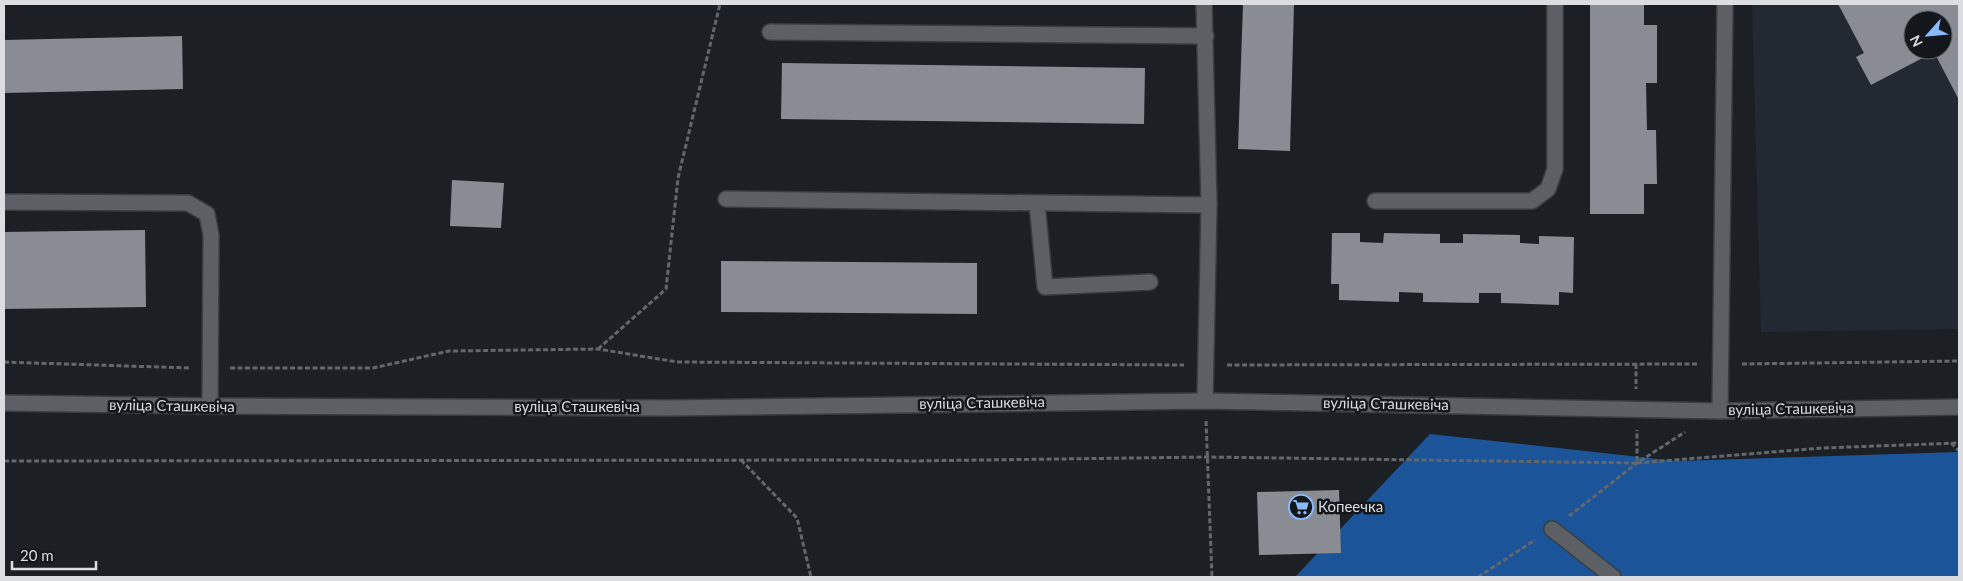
<svg xmlns="http://www.w3.org/2000/svg" width="1963" height="581" font-family="Lato,sans-serif">
<style>
.built{fill:#222932;fill-rule:evenodd}
.forest{fill:#1b5499}
.building{fill:#898d93;fill-rule:evenodd}
.lines{fill:none;stroke-linecap:round;stroke-linejoin:round}
.minor-casing{stroke:#3a3c40;stroke-width:18}
.path{stroke:#63666a;stroke-width:3;stroke-dasharray:5 2.5;stroke-linecap:butt}
.minor{stroke:#5c6065;stroke-width:15}
.labels{text-anchor:middle;stroke-width:5;stroke-linejoin:round;paint-order:stroke}
.street-label{font-size:15px;fill:#dbdde0;stroke:#13161b}
.poi-label{font-size:15px;fill:#dbdde0;stroke:#13161b;text-anchor:start}
</style>
<rect width="100%" height="100%" fill="#1c2024"/>
<path class="built" d="M1752,4H1959V329L1761,332ZM1913,20H1943V50H1913Z"/>
<path class="forest" d="M1430,434L1676,461L1959,452V577H1295Z"/>
<g class="building">
<path d="M1243,4H1294L1290,151L1238,149Z"/>
<path d="M1590,4H1644V25H1657V83H1646L1647,130H1656L1657,184H1644V214H1590Z"/>
<path d="M1838,4H1959V100L1934,52L1871,85L1856,57L1864,53ZM1913,20H1943V50H1913Z"/>
<path d="M182,36L183,89L4,93V40Z"/>
<path d="M782,63L1145,68L1144,124L781,119Z"/>
<path d="M452,180L504,183L501,228L450,226Z"/>
<path d="M145,230L146,307L4,309V232Z"/>
<path d="M1332,233H1360V242L1383,243L1384,233L1440,234V243H1463V234L1520,235V243L1539,244V236L1574,237L1573,293L1559,292V305L1501,303V293H1479V303L1423,302V293L1399,292V302L1339,300V284H1331Z"/>
<path d="M721,261L977,263V314L721,312Z"/>
<path d="M1339,490L1341,553L1259,555L1257,492Z"/>
</g>
<g class="lines">
<defs>
<g id="minor">
<path d="M1204,4L1209,205L1205,401"/>
<path d="M770,32L1206,36"/>
<path d="M726,199L1209,205"/>
<path d="M1375,201H1532L1548,189L1555,169V4"/>
<path d="M4,202L188,203L207,214L211,235L210,406"/>
<path d="M1037,203L1045,287L1150,282"/>
<path d="M4,403L210,406L667,408L1205,401L1720,411L1959,407"/>
<path d="M1720,411L1725,4"/>
<path d="M1552,529L1613,577"/>
</g>
</defs>
<use href="#minor" class="minor-casing"/>
<g class="path">
<path d="M598,349L666,289L678,178L720,4"/>
<path d="M4,362L189,368"/>
<path d="M1636,364V389"/>
<path d="M1742,364L1959,361"/>
<path d="M1227,365L1699,364"/>
<path d="M230,368H373L449,351L598,349L677,362L1184,365"/>
<path d="M1206,421L1212,577"/>
<path d="M1951,443L1959,451"/>
<path d="M741,460L797,518L811,577"/>
<path d="M4,461L864,460L910,461L1207,457L1637,463V430"/>
<path d="M1637,463L1822,448L1959,443"/>
<path d="M1569,516L1637,463L1685,432"/>
<path d="M1478,577L1535,540"/>
</g>
<use href="#minor" class="minor"/>
</g>
<defs>
<symbol id="supermarket-ring" viewBox="-11 -11 22 22"><circle r="9.5" fill="#13161b" stroke="#89bafc" stroke-width="1.5"/><path d="M-6-5.5h2.5l.6 2H6L4.5 2H-2.5L-4.4-4H-6ZM-1.5 3.2a1.3 1.3 0 1 0 .1 0ZM3 3.2a1.3 1.3 0 1 0 .1 0Z" fill="#89bafc"/></symbol>
</defs>
<g fill-rule="evenodd">
<use href="#supermarket-ring" x="1287" y="493" width="28" height="28"/>
</g>
<g class="labels">
<g class="street-label">
<text transform="translate(982 403) rotate(-1)" y="5">вуліца Сташкевіча</text>
<text transform="translate(1386 404) rotate(1)" y="5">вуліца Сташкевіча</text>
<text transform="translate(172 406) rotate(1)" y="5">вуліца Сташкевіча</text>
<text x="577" y="412">вуліца Сташкевіча</text>
<text transform="translate(1791 409) rotate(-1)" y="5">вуліца Сташкевіча</text>
</g>
<g class="poi-label">
<text x="1318" y="512">Копеечка</text>
</g>
</g>
<rect width="1963" height="581" fill="none" stroke="#dbdde0" stroke-width="10"/>
<g transform="translate(1928 35) rotate(243)"><circle r="24" fill="#13161b" stroke="#63666a"/>
<path d="M0-4L9 19L0 12L-9 19Z" fill="#89bafc"/>
<text y="-8" font-size="14" font-weight="bold" text-anchor="middle" fill="#dbdde0">N</text>
</g>
<path d="M12 561v8h84v-8" fill="none" stroke="#dbdde0" stroke-width="2.5"/>
<text x="20" y="561" font-size="15" fill="#dbdde0" stroke="#13161b" stroke-width="4" paint-order="stroke">20 m</text>
</svg>
